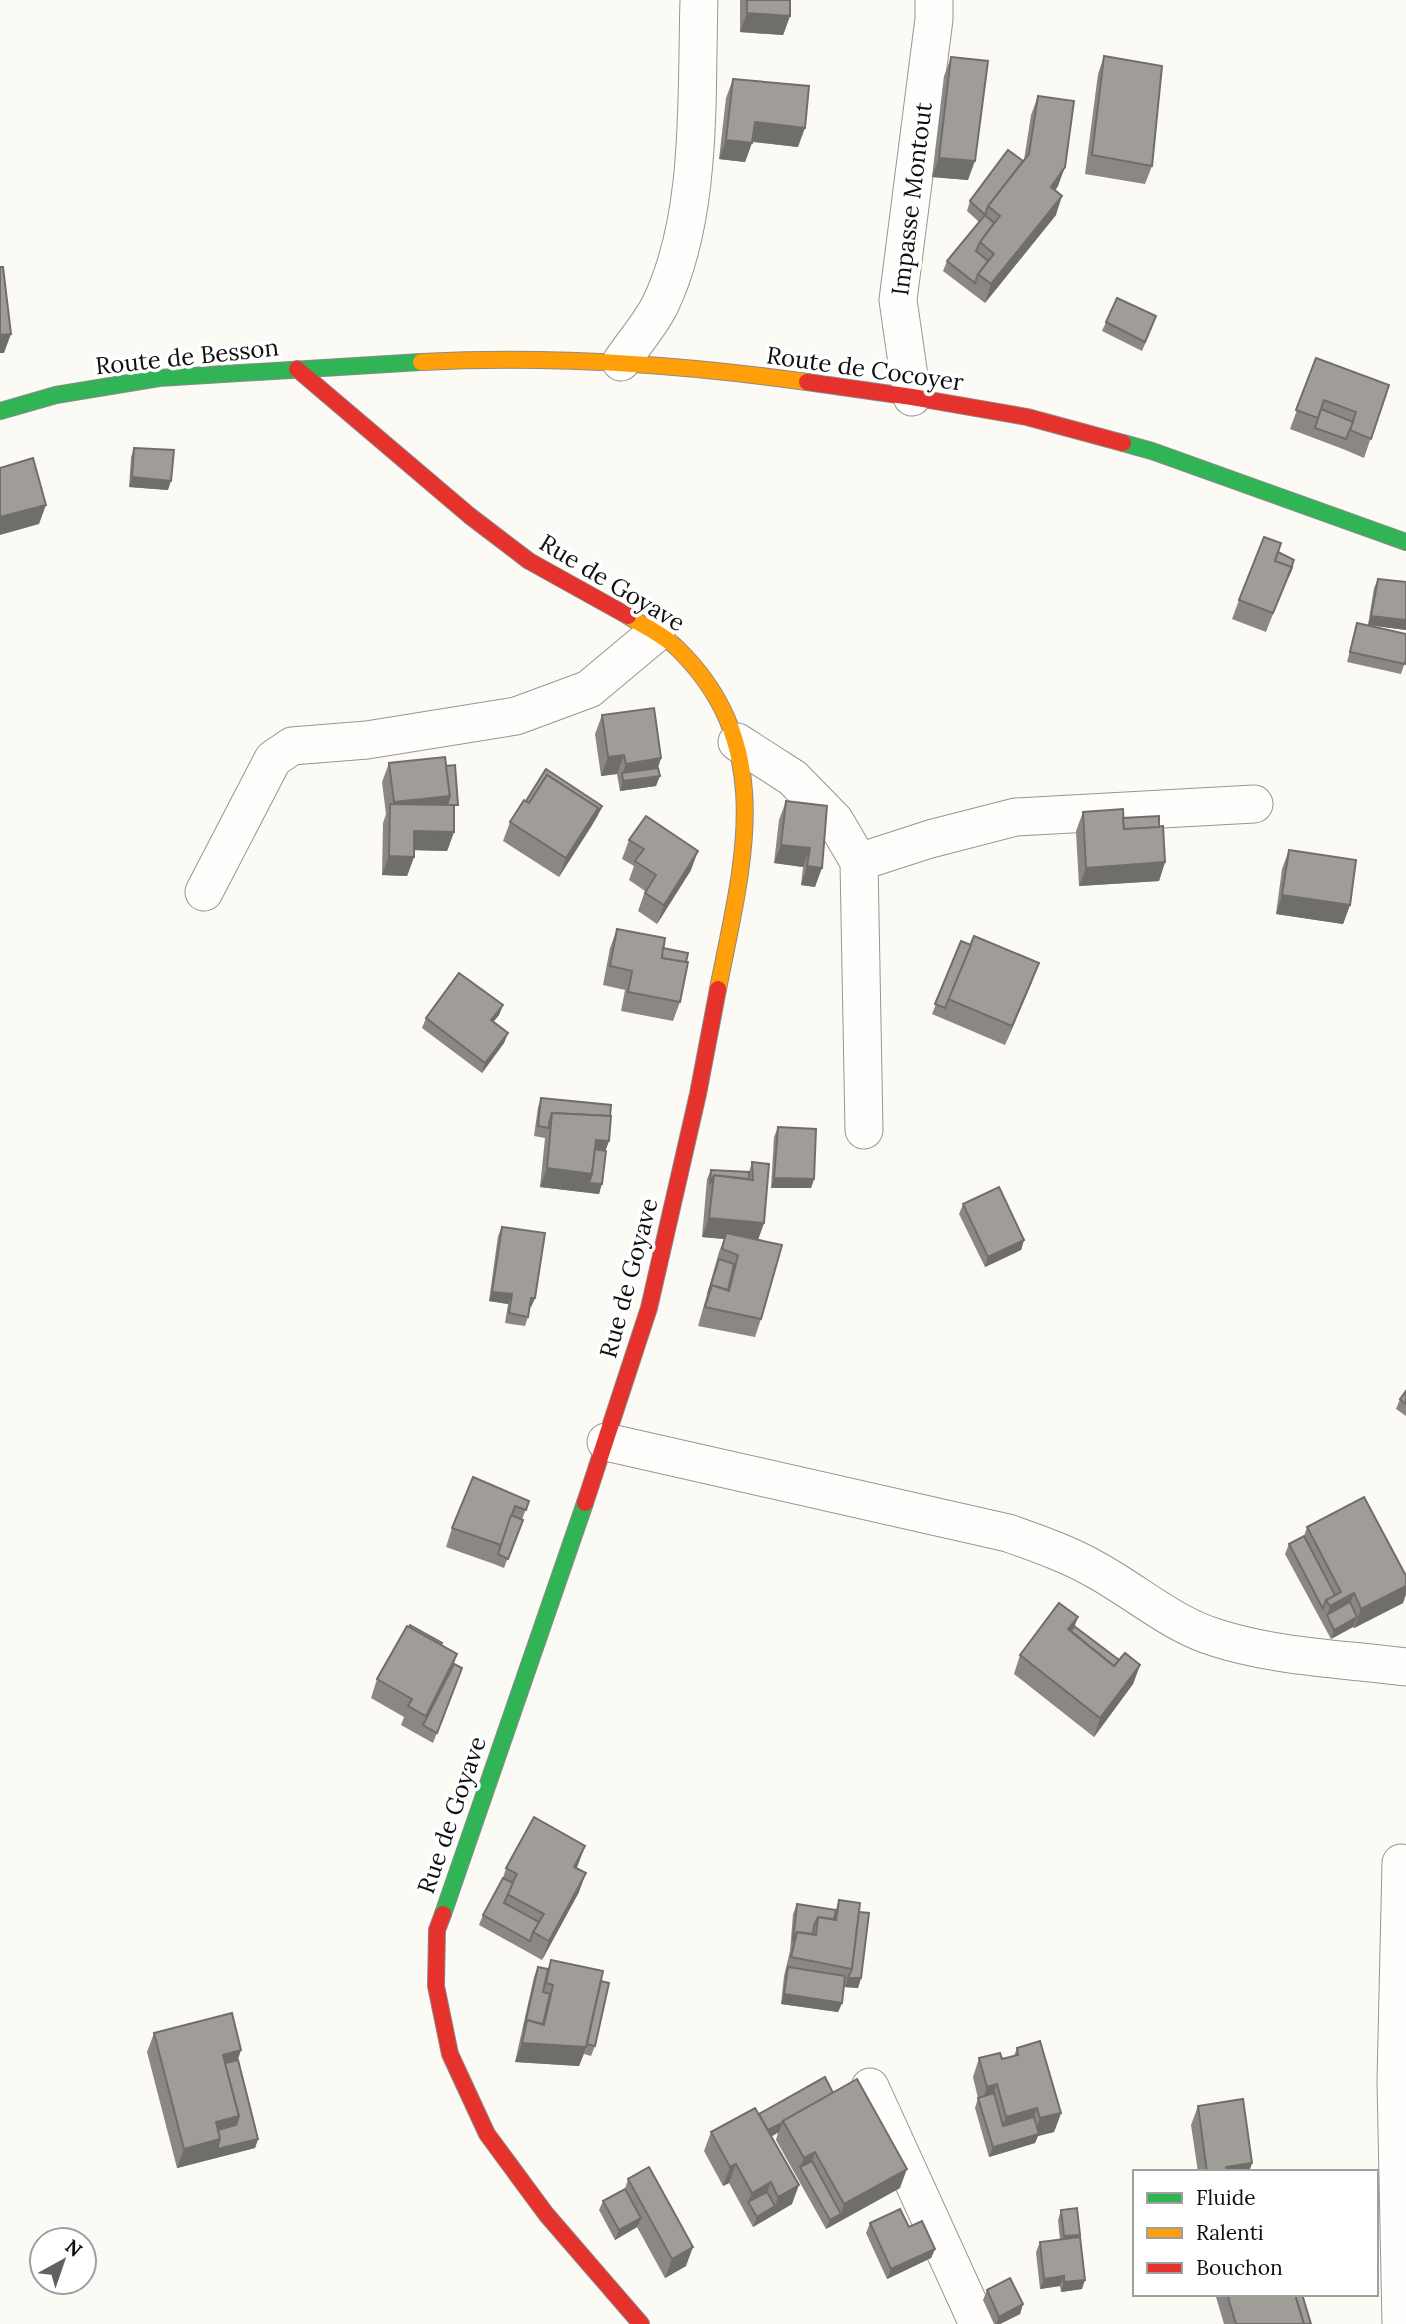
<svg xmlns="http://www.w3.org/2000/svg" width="1406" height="2324" font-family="Lora,serif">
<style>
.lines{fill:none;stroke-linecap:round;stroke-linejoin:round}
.street-casing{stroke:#969592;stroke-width:39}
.fast-casing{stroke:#8c8b89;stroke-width:18}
.slow-casing{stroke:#8c8b89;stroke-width:18}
.jam-casing{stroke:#8c8b89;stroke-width:18}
.street{stroke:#fffefd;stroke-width:37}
.fast{stroke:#30b455;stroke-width:16}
.slow{stroke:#ff9f0a;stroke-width:16}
.jam{stroke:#e5322d;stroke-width:16}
.wall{fill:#8a8784}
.shaded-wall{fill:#706e6b}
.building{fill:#a09d99;stroke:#706e6b;stroke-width:2}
.labels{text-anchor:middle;stroke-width:7;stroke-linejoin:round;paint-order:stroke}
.street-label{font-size:24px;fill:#0f0f0f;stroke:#fff}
</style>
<rect width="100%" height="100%" fill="#fcfaf4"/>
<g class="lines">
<defs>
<g id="street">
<path d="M621,362C633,344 650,325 660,305C703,216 696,97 699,0"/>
<path d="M912,397L898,300L934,19V0"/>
<path d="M737,742L793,778L835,821L859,862L864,1130"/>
<path d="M859,862L930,839L1016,817L1254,804"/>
<path d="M204,892L273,759L292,746L367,740L516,716L589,689L656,633"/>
<path d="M606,1442L1008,1533C1039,1544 1068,1554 1096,1570C1136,1592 1173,1625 1217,1638C1277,1657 1343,1659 1406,1667"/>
<path d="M1401,1863L1396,2081L1401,2324"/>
<path d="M870,2087L978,2324"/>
</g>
<g id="fast">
<path d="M0,411L56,395L159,378L421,362"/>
<path d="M1123,443L1152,451L1406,542"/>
<path d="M443,1914L585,1503"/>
</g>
<g id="slow">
<path d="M421,362C550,355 679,364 807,382"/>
<path d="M628,616C644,626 664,635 677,648C779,747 742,866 718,989"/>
</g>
<g id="jam">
<path d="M297,369L470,516L529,561L628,616"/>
<path d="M807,382L912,397L1027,417L1123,443"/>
<path d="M585,1503L649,1308L698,1094L718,989"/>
<path d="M443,1914L437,1930L436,1986L450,2054L487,2134L546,2214L641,2324"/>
</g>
</defs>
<use href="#street" class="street-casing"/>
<use href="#fast" class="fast-casing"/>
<use href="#slow" class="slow-casing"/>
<use href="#jam" class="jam-casing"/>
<use href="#street" class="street"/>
<use href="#fast" class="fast"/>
<use href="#slow" class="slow"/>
<use href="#jam" class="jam"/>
</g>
<g class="wall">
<path d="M740,0H790V16L783,35L740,32Z"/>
<path d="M1104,56L1152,166L1145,184L1085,174L1098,74Z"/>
<path d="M951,57L968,180L932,177L944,76Z"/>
<path d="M733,79L798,147L752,142L745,162L719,159L726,98Z"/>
<path d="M1038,96L1058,186L1055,190L1056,215L985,303L943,271L947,261L979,222L967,211L970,201L1024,160L1031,115Z"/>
<path d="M1106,322L1153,325L1142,351L1102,331Z"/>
<path d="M1316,358L1389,385L1364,458L1343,449L1290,429Z"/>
<path d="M134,448L168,490L129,487L131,457Z"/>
<path d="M1278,552L1294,560L1266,632L1232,619L1239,600Z"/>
<path d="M1378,579L1406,582V630L1368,625L1374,588Z"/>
<path d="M1357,623L1406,659L1401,674L1347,662Z"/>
<path d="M602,715L661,758L658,768L656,786L620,791L617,774L601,776L595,734Z"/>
<path d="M389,763L454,814V832L447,851L414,850V857L407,876L382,875L383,823L386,814L382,782Z"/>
<path d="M526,801L598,815L559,877L503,841L510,822Z"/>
<path d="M786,801L827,806L815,887L801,885L803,867L774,863L779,820Z"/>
<path d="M1083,812L1123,818L1159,827L1165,862L1159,881L1079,886L1076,831Z"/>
<path d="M629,840L691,870L657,924L638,911L645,891L629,880L634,866L622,859Z"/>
<path d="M1289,850L1350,905L1343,924L1276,914L1282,869Z"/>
<path d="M617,929L663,948L686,962L680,1002L673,1021L621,1011L625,990L603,985L610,948Z"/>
<path d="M961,941L1032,982L1005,1045L932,1014Z"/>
<path d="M503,1005L499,1015L493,1022L508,1033L504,1043L482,1073L422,1028L426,1018Z"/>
<path d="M541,1098L609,1141L605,1151L599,1194L540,1187L545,1138L534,1136L538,1107Z"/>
<path d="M778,1127L814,1179L811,1188H771L774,1137Z"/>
<path d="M752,1162L764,1223L758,1240L761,1319L755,1337L698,1326L719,1252L724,1239L702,1237L707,1179L711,1170L749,1172Z"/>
<path d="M963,1204L1024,1240L1021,1250L985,1267L959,1214Z"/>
<path d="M502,1227L535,1298L531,1307H530L528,1317L525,1326L505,1323L508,1304L489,1301L498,1236Z"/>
<path d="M1406,1391V1416L1396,1409L1400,1399Z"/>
<path d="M529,1501L504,1568L494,1564L495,1562L494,1564L446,1547L452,1528Z"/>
<path d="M1307,1527L1406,1586V1594L1403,1603L1354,1628L1353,1627L1331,1639L1285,1554L1289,1544L1304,1536Z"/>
<path d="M1074,1626L1119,1660L1140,1665L1133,1684L1094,1737L1014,1674L1020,1655Z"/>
<path d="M441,1645L457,1654L454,1664L462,1668L433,1743L401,1725L404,1717L371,1698L377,1679Z"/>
<path d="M585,1846L576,1868L579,1892L542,1960L479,1925L483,1915L503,1878L506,1868Z"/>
<path d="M839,1900L859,1912L861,1978L858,1988L844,1987L842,2003L838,2012L781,2004L784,1976L790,1951L793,1914L797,1904L836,1910Z"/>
<path d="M551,1960L601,1981L595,2046L591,2056L584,2054L579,2066L515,2062L534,1977L538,1967L548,1969Z"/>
<path d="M154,2033L238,2060L258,2139L255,2148L177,2168L147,2052Z"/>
<path d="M1017,2048L1061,2113L1054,2132L1038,2136L1035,2143L989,2157L975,2108L978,2098L973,2077L979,2058L1002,2059L1014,2056Z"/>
<path d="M833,2093L900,2188L826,2229L776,2140L778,2132L771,2137L792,2204L753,2227L729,2183L723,2186L704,2151L711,2132L759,2115Z"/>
<path d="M1198,2106L1252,2163L1249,2172H1198L1191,2125Z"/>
<path d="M628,2179L686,2266L665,2278L637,2227L615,2240L599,2210L603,2201L625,2189Z"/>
<path d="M1061,2210L1079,2238L1082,2289L1061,2292L1060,2286L1040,2289L1036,2252L1040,2242L1060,2240L1058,2220Z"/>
<path d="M870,2223L909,2227L935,2249L931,2258L887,2279L866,2233Z"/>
<path d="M987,2290L1023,2304L1020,2314L1000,2324H994L983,2300Z"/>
<path d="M1217,2294H1302L1311,2324H1224L1216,2297Z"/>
</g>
<g class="shaded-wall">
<path d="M747,13L790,16L783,35L740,32Z"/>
<path d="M755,122L805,128L798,147L748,141Z"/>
<path d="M726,140L752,143L745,162L719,159Z"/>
<path d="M939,158L975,161L968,180L932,177Z"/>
<path d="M1065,167L1058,186L1045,206L1051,187Z"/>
<path d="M1062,196L1056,215L985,303L991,284Z"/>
<path d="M11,334L4,353H0V335Z"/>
<path d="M132,477L171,481L168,490L129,487Z"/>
<path d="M46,505L39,524L0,535V517Z"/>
<path d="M1371,616L1406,620V630L1368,625Z"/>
<path d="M624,755L617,774L601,776L608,757Z"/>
<path d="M661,758L655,777L660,776L656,786L620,791L623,781L622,773L619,783L626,764Z"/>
<path d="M450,796L443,815L390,814L394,802Z"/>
<path d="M602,806L598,815L591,827L559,877L566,858L598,808Z"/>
<path d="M414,831L454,832L447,851L408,850Z"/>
<path d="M781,845L810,848L803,867L774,863Z"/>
<path d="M698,851L691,870L657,924L664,905Z"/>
<path d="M389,856L414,857L407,876L382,875Z"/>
<path d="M1165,862L1159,881L1079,886L1086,868Z"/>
<path d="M807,866L822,868L815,887L801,885Z"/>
<path d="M1282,895L1350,905L1343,924L1276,914Z"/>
<path d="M1039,963L1032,982L1005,1045L1012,1026Z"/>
<path d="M503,1005L499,1015L487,1030L491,1020Z"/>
<path d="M508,1033L504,1043L482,1073L485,1063Z"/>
<path d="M596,1140L609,1141L602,1160L591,1159Z"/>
<path d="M547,1168L592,1174L602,1184L599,1194L540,1187Z"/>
<path d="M774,1178L814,1179L811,1188H771Z"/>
<path d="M709,1218L764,1223L757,1242L726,1233L724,1239L702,1237Z"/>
<path d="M1024,1240L1021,1250L985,1267L988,1257Z"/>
<path d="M492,1292L512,1294L508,1304L489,1301Z"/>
<path d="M531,1298H535L531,1307H528Z"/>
<path d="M1406,1586V1594L1403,1603L1354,1628L1361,1609Z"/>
<path d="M1354,1593L1347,1612L1327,1615L1330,1606Z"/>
<path d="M1078,1617L1071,1636L1068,1629Z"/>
<path d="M1357,1617L1353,1627L1331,1639L1334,1630Z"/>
<path d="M1140,1665L1133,1684L1094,1737L1100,1718Z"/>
<path d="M585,1846L578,1865L567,1886L574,1867Z"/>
<path d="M586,1873L579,1892L542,1960L549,1941Z"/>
<path d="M848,1978H861L858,1988L845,1987Z"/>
<path d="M784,1994L842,2003L838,2012L781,2004Z"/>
<path d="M522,2043L586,2047L579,2066L515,2062Z"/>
<path d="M241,2050L235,2069L222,2073L223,2055Z"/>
<path d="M997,2084L990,2103L981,2106L987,2087Z"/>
<path d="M1037,2108L1030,2127L999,2136L1006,2117Z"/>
<path d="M1061,2113L1054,2132L1038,2136L1035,2143L989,2157L993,2147L1034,2135L1040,2118Z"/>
<path d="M239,2116L232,2135L212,2132L216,2122Z"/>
<path d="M782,2123L779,2132L765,2140L768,2130Z"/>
<path d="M220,2139H258L255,2148L177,2168L184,2149Z"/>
<path d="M815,2152L808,2171L800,2167L804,2158Z"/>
<path d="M1252,2163L1249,2172H1225L1226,2167Z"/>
<path d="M736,2164L729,2183L723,2186L730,2167Z"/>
<path d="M907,2169L900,2188L826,2229L830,2220L841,2214L844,2204Z"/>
<path d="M771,2182L764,2201L748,2202L752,2193Z"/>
<path d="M799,2185L792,2204L753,2227L757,2217L775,2206L778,2197Z"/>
<path d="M641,2218L637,2227L615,2240L619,2230Z"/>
<path d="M1080,2235L1077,2244L1060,2245L1064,2236Z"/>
<path d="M693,2247L686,2266L665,2278L672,2259Z"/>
<path d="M935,2249L931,2258L887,2279L891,2269Z"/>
<path d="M1064,2276L1060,2286L1040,2289L1044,2279Z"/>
<path d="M1085,2280L1082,2289L1061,2292L1064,2282Z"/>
<path d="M1023,2304L1020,2314L1000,2324H996L999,2317Z"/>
</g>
<g class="building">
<path d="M747,0H790V16L747,13Z"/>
<path d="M1104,56L1162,66L1152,166L1092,155Z"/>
<path d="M951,57L988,61L975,161L939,158Z"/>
<path d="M733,79L809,86L805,128L755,122L752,143L726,140Z"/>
<path d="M1038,96L1074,101L1065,167L1051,187L1062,196L991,284L978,274L994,254L980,242L1000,216L988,206L1029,154Z"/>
<path d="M1008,150L1023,161L988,206L985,215L970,201Z"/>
<path d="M985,215L994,223L980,242L976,251L988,261L978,274L975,283L947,261Z"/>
<path d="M0,267H3L11,334L0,335Z"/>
<path d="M1117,298L1156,316L1145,342L1106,322Z"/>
<path d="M1316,358L1389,385L1371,439L1350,430L1356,412L1324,400L1318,418L1296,410Z"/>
<path d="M1321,409L1353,422L1346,439L1315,428Z"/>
<path d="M134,448L174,450L171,481L132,477Z"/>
<path d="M33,458L46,505L0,517V468Z"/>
<path d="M1264,537L1281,543L1275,561L1292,567L1273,613L1239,600Z"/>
<path d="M1278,552L1294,560L1288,576L1292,567L1275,561Z"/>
<path d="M1378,579L1406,582V620L1371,616Z"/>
<path d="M1357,623L1406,634V659L1405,664L1350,652Z"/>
<path d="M654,708L661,758L626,764L624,755L608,757L602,715Z"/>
<path d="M445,757L450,796L394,802L389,763Z"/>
<path d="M455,765L458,805H447L450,796L446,766Z"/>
<path d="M658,768L660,776L623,781L622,773Z"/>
<path d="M546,769L602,806L595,817L598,808L547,775L529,803L526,801Z"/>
<path d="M547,775L598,808L566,858L510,822L524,800L529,803Z"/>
<path d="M786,801L827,806L822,868L807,866L810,848L781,845Z"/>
<path d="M390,804L454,805V832L414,831V857L389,856Z"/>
<path d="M1123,809L1124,829L1163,826L1165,862L1086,868L1083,812Z"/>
<path d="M646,816L698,851L664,905L645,893L656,875L635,861L644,849L629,840Z"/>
<path d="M1159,816V827L1124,829L1123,818Z"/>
<path d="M1289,850L1356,860L1350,905L1282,895Z"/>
<path d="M617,929L665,938L662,958L688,962L680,1002L628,992L632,971L610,966Z"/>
<path d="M974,936L1039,963L1012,1026L948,999Z"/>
<path d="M961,941L971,945L945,1008L935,1004Z"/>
<path d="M663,948L688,953L686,962L662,958Z"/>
<path d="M459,973L503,1005L491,1020L508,1033L485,1063L426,1018Z"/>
<path d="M541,1098L611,1105L610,1116L552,1113L549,1123V1128L538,1126Z"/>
<path d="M552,1113L611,1116L609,1141L596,1140L592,1174L547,1168Z"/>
<path d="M778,1127L816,1129L814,1179L774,1178Z"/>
<path d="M595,1149L606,1151L602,1184L589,1183L592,1174Z"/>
<path d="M752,1162L769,1164L764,1223L709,1218L714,1175L753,1180Z"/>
<path d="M711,1170L749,1172V1179L714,1175L710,1184Z"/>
<path d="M999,1187L1024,1240L988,1257L963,1204Z"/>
<path d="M502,1227L545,1233L535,1298H531L528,1317L509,1313L512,1294L492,1292Z"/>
<path d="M726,1233L782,1245L761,1319L705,1307L712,1285L729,1291L738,1255L722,1249Z"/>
<path d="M719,1259L734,1264L728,1290L712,1285L708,1294Z"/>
<path d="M1406,1391V1404L1400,1399Z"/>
<path d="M473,1477L529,1501L526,1510L515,1506L501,1545L452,1528Z"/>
<path d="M1364,1497L1406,1576V1586L1361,1609L1354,1593L1330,1606L1326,1600L1341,1592L1307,1527Z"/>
<path d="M511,1515L523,1520L508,1559L498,1554Z"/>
<path d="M1304,1536L1335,1595L1326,1600L1323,1609L1289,1544Z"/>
<path d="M1350,1602L1357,1617L1334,1630L1327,1615Z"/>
<path d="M1059,1603L1078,1617L1068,1629L1114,1666L1125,1653L1140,1665L1100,1718L1020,1655Z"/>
<path d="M410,1625L442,1643L441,1645L409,1627Z"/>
<path d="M407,1626L457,1654L426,1716L408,1706L412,1699L377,1679Z"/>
<path d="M1074,1626L1119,1660L1114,1666L1071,1631Z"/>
<path d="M454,1664L462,1668L437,1733L423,1725Z"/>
<path d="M534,1817L585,1846L574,1867L586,1873L549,1941L533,1932L544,1914L507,1894L517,1874L506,1868Z"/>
<path d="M503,1878L513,1883L504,1903L539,1922L533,1932L530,1941L483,1915Z"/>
<path d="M839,1900L860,1903L852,1969L791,1957L797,1932L816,1935L818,1917L836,1920Z"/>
<path d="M797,1904L836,1910L834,1919L818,1917L814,1926L813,1934L797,1932L793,1941Z"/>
<path d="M859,1912L869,1913L861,1978H848L852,1969Z"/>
<path d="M551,1960L603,1971L586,2047L522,2043L527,2020L544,2025L553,1985L546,1983Z"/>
<path d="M538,1967L548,1969L543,1992L550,1994L543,2024L527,2020L524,2029Z"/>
<path d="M788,1967L845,1976L842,2003L784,1994Z"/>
<path d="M601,1981L609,1983L595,2046L587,2044Z"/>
<path d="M232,2013L241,2050L223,2055L239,2116L216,2122L220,2139L184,2149L154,2033Z"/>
<path d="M1040,2041L1061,2113L1040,2118L1037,2108L1006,2117L997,2084L987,2087L979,2058L1000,2053L1002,2059L1018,2055L1017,2048Z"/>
<path d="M238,2060L258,2139L217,2149L220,2139L218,2130L236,2125L239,2116L225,2063Z"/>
<path d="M825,2077L833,2093L783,2121L782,2123L768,2130L759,2114Z"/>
<path d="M857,2079L907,2169L844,2204L815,2152L804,2158L783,2121Z"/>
<path d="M994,2093L1003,2126L1034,2117L1039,2134L993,2147L978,2098Z"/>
<path d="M1243,2099L1252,2163L1226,2167L1227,2172H1207L1198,2106Z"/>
<path d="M755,2108L799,2185L778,2197L771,2182L752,2193L736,2164L730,2167L711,2132Z"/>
<path d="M812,2161L841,2214L830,2220L800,2167Z"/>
<path d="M649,2167L693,2247L672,2259L628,2179Z"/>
<path d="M625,2189L641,2218L619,2230L603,2201Z"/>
<path d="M767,2192L775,2206L757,2217L748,2202Z"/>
<path d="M1077,2208L1080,2235L1064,2236L1061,2210Z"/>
<path d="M900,2209L909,2227L922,2221L935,2249L891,2269L870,2223Z"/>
<path d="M1080,2237L1085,2280L1064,2282V2276L1044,2279L1040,2242Z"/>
<path d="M1010,2278L1023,2304L999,2317L987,2290Z"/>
<path d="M1227,2294H1295L1304,2324H1236Z"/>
<path d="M1295,2294H1302L1311,2324H1304Z"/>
</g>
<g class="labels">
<g class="street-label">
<text transform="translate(912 199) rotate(-83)" y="8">Impasse Montout</text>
<text transform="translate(187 357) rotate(-6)" y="8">Route de Besson</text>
<text transform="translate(865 369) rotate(8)" y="8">Route de Cocoyer</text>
<text transform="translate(612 583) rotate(31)" y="8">Rue de Goyave</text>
<text transform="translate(629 1278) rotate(-75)" y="8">Rue de Goyave</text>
<text transform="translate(452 1815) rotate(-71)" y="8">Rue de Goyave</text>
</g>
</g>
<rect x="1133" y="2170" width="245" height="126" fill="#ffffff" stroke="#9f9f9f" stroke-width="2"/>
<rect x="1147" y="2193" width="35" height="10" fill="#30b455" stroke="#9f9f9f" stroke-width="2"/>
<text x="1196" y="2205" font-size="21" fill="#0f0f0f">Fluide</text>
<rect x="1147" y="2228" width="35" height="10" fill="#ff9f0a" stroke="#9f9f9f" stroke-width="2"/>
<text x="1196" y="2240" font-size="21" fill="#0f0f0f">Ralenti</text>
<rect x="1147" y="2263" width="35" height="10" fill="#e5322d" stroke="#9f9f9f" stroke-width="2"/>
<text x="1196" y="2275" font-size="21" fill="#0f0f0f">Bouchon</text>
<g transform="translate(63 2261) rotate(40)"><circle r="33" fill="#ffffff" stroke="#9f9f9f" stroke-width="2"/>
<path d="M0-5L12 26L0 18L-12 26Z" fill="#62615f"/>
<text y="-10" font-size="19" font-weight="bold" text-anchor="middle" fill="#0f0f0f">N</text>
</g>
</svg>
